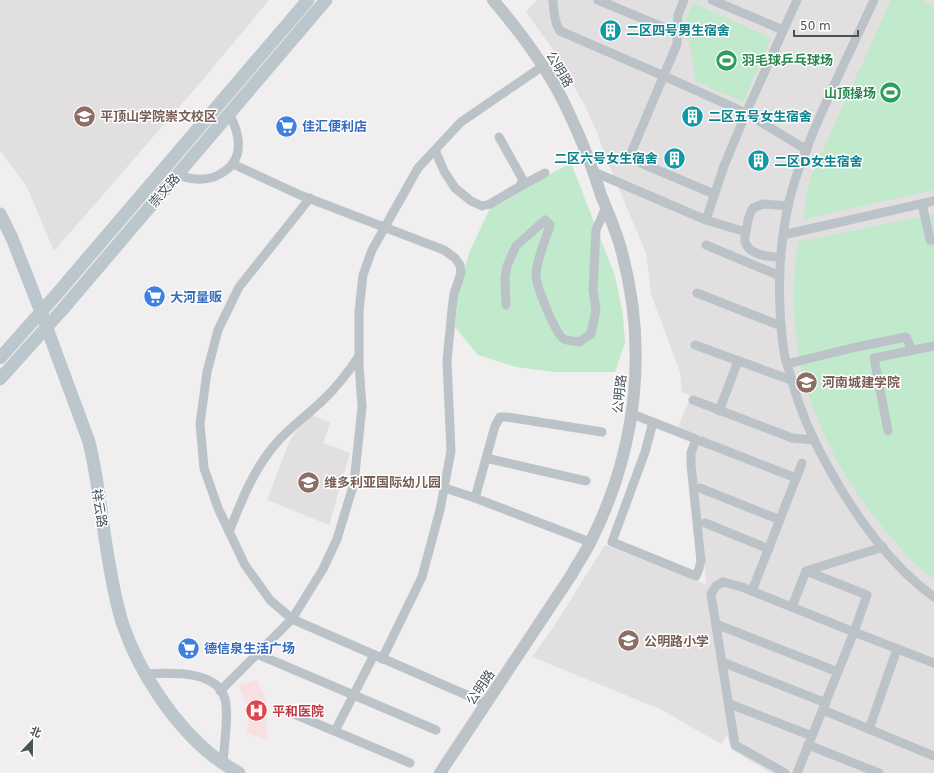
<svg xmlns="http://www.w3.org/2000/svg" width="934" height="773" font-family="'DejaVu Sans','Noto Sans SC',sans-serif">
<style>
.education{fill:#e1dfdf}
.medical{fill:#f7e0e1}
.green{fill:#c1e9cb}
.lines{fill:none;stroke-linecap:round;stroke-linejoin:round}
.minor{stroke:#bbc3c8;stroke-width:9}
.tertiary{stroke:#bbc3c8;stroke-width:12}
.secondary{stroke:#bbc6cd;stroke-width:13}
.labels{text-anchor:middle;stroke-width:3;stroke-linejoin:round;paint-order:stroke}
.culture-label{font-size:13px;font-weight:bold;fill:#0d838f;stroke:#fff;text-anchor:start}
.leisure-label{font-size:13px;font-weight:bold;fill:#27864d;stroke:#fff;text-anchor:start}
.street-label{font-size:13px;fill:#485358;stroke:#fff}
.education-label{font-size:13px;font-weight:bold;fill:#785e54;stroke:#fff;text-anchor:start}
.shop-label{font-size:13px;font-weight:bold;fill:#366cbe;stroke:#fff;text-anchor:start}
.health-label{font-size:13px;font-weight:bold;fill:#be3a42;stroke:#fff;text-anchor:start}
</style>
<rect width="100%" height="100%" fill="#f0eeee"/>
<g class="education">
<path d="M0,0H269L200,83L54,251L27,187L0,150Z"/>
<path d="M537,0H934V773H771L732,750L727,735L721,744L660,709L532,657L554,626L605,545L706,584L704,548L693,466L695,449L700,436L678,427L691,396L682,392L680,372L651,294L646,253L606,158L597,132L586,108L567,73L551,47L526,12Z"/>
<path d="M313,415L330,423L323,443L350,453L329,525L267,500L289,442L300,426Z"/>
</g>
<path class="medical" d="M257,680L266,698L267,717V740L247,733L248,719L247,706L239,685Z"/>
<g class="green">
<path d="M891,0H921L934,6V190L803,219L809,181Z"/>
<path d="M693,3L771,38L743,102L696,81L685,21Z"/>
<path d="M571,163L615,276L623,315L625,343L615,372H555L516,367L478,355L455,327L459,289L469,253L491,206Z"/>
<path d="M934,214V579C914,565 898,546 883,527C852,491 831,454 814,410C811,400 806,391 804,381C793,335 791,288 798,242Z"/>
</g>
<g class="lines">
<g class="minor">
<path d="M553,0C554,11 554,22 560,31L664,76L746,113L724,166L706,220"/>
<path d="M598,0L677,33"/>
<path d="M684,0L678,15L677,44L629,158L714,194"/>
<path d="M712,0L783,30"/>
<path d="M797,0L746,113L807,150"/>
<path d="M874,0C847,59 816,118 795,180C778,234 776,296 784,352C785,359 788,367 790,374C799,409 813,441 831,472C856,517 892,567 934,597"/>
<path d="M435,150L444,171L455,188L471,201L482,206L490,204L519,187L523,180L499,137"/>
<path d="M233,164L300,195L444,250L455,258L460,265L461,273L454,294L452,309L447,361L451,451L440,510L422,577L382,659"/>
<path d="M594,172L706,220L746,232"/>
<path d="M177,175C185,177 194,180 202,179C209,179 215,177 220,174C245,161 241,135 229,114"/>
<path d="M519,187L545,173"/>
<path d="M310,198L239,287L218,330L207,372L200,424L204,468L218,508L245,565L270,600L292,619L485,703"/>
<path d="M922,204L930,240H934"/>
<path d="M783,235L934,201"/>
<path d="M706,245L780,276"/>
<path d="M781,257C769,257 750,256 745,242C744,238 746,231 747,226C748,220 749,214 753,208L763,204L788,206"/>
<path d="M697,293L781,326"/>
<path d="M506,305L505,279L507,266L516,246L545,220L550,225C545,242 537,257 536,275C536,285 555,334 564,339C568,341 574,341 579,342L591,334L596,310L593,290L596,230L606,207"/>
<path d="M695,345L791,380"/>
<path d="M787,364L852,348L906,337L912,350"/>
<path d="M693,400L792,438L814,440"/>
<path d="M719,411L738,361"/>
<path d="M632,414L696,439L691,453V465L701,561L699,569L696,576L612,542L645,452L653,422"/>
<path d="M888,431L874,358L934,346"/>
<path d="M701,441L796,478"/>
<path d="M486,458L586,481"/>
<path d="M445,488L475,498L590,542"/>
<path d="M700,488L780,520"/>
<path d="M475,498L495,426L500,417H507L602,432"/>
<path d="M705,523L769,549"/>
<path d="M229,532C242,499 255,466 279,440C293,425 310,413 324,399C338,386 349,371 359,356"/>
<path d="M752,591L802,463"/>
<path d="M792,607L806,571"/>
<path d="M716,624L838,672"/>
<path d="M257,654L436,730"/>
<path d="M722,662L826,703"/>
<path d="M145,674C168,673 217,669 225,699C229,716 224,745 223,763"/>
<path d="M220,691L292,619L323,569L337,539L354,483L362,407L359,364V311L363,275L372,250L418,168L461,122L543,66"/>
<path d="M730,704L812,736"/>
<path d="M823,710L934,756"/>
<path d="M287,711L410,763"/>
<path d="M869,729L897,649"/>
<path d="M335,731L374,655"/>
<path d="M808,745L879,773"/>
<path d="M785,773L735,745L711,594L716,586L723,582L742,587L854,632L867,595L806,571L883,547"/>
<path d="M797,773L854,632L934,663"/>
</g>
<path class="tertiary" d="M440,773L572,574C578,563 585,553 591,541C638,447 649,343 619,242C614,226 607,210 601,195C592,166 581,138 568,111C549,70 522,34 493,0"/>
<g class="secondary">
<path d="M0,214L12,238L41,312L89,442C98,478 101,515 107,551C111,575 115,601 123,625C139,672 174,725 213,756C221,762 230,768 239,773"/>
<path d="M0,358L56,295L308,0"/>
<path d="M0,379L62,310L326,0"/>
</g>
</g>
<defs>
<symbol id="building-disc" viewBox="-11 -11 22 22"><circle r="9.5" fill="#0f9aa8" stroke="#fff"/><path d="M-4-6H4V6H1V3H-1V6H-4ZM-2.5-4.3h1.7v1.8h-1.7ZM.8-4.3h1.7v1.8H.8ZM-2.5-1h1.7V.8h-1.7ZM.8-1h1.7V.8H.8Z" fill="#fff"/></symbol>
<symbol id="stadium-disc" viewBox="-11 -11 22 22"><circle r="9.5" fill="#2e9e5b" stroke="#fff"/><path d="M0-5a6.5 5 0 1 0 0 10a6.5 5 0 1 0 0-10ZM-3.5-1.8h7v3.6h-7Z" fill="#fff"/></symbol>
<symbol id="university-disc" viewBox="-11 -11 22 22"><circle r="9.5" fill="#8d6e63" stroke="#fff"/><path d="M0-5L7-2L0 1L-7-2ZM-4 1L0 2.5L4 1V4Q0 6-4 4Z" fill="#fff"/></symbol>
<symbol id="supermarket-disc" viewBox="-11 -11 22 22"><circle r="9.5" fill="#3f7fe0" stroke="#fff"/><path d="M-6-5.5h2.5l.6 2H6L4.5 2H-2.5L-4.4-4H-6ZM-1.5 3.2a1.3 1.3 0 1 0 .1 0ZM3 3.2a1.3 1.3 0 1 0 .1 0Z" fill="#fff"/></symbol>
<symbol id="school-disc" viewBox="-11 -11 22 22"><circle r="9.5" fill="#8d6e63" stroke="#fff"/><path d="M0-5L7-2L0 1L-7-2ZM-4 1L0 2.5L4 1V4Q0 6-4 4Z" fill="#fff"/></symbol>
<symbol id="hospital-disc" viewBox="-11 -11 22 22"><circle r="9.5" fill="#e0444e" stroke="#fff"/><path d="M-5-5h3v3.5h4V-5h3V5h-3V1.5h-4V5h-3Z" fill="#fff"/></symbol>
</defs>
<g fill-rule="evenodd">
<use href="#building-disc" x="598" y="18" width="25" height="25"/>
<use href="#stadium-disc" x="714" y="48" width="25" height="25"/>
<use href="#stadium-disc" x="878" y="80" width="25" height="25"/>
<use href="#university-disc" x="72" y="104" width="25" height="25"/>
<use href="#building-disc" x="680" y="104" width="25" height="25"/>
<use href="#supermarket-disc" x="274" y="114" width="25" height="25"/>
<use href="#building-disc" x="662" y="146" width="25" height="25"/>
<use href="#building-disc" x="746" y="148" width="25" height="25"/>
<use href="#supermarket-disc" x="142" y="284" width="25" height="25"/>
<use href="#university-disc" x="794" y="370" width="25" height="25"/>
<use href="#school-disc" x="296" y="470" width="25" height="25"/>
<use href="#school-disc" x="616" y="628" width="25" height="25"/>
<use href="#supermarket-disc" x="176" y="636" width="25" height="25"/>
<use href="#hospital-disc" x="244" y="698" width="25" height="25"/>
</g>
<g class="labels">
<g class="culture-label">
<text x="626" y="35">二区四号男生宿舍</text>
<text x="708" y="121">二区五号女生宿舍</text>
<text x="658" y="163" text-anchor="end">二区六号女生宿舍</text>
<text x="774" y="166">二区D女生宿舍</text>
</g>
<g class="leisure-label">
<text x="742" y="65">羽毛球乒乓球场</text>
<text x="876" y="98" text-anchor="end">山顶操场</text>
</g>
<g class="street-label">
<text transform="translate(560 69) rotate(59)" y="5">公明路</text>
<text transform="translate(164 190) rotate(-49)" y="5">崇文路</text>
<text transform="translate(619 394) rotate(-84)" y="5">公明路</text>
<text transform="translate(100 508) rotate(81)" y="5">祥云路</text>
<text transform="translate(480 687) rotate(-56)" y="5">公明路</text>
</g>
<g class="education-label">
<text x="100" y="121">平顶山学院崇文校区</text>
<text x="822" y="387">河南城建学院</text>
<text x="324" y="487">维多利亚国际幼儿园</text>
<text x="644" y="646">公明路小学</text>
</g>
<g class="shop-label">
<text x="302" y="131">佳汇便利店</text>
<text x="170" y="302">大河量贩</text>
<text x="204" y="653">德信泉生活广场</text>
</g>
<g class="health-label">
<text x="272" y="716">平和医院</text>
</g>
</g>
<g transform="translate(32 741) rotate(22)" stroke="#ffffff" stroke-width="3" paint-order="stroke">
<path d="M0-3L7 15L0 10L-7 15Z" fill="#485358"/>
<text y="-6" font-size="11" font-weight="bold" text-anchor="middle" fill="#485358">北</text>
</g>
<path d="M794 30v6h64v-6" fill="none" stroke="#485358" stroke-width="2"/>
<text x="800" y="30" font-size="12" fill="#485358" stroke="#ffffff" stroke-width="3" paint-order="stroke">50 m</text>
</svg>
